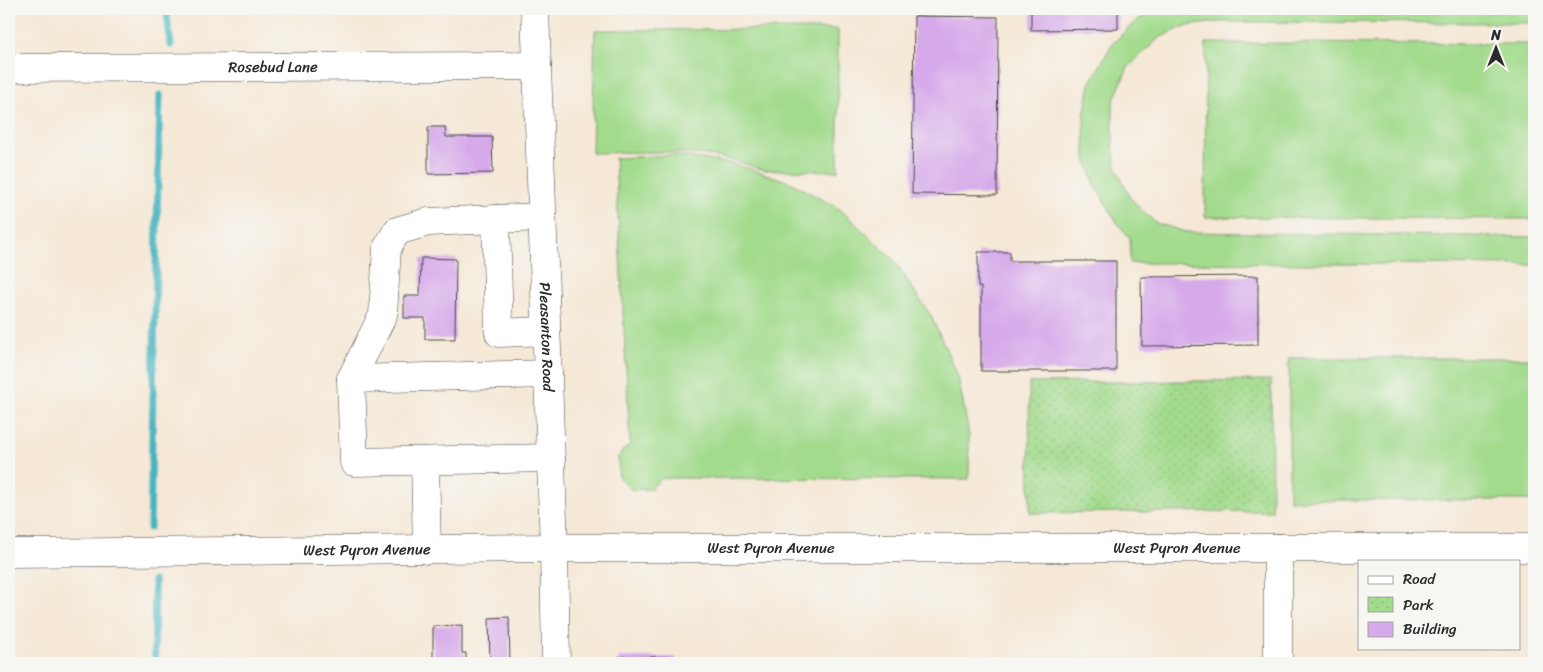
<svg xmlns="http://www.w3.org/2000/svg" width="1543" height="672" font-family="Sriracha,sans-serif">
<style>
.green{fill:#a3db8d;stroke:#67835c}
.park{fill:url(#park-dots);stroke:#67835c}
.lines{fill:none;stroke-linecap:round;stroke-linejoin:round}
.stream{stroke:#47b5c1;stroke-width:7}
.building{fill:#d6a9ea}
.minor-casing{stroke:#494745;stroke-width:29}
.major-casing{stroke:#494745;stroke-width:29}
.minor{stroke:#fff;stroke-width:28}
.major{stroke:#fff;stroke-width:28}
.labels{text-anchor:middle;stroke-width:4.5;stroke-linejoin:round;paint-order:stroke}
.street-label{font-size:15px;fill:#2b2b2b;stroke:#f6f6f2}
</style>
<defs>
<pattern id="park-dots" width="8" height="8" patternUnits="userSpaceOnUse" patternTransform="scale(1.25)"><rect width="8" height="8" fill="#a3db8d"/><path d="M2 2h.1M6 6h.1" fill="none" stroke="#8cbc7a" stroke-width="1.8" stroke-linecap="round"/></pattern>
</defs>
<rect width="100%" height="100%" fill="#f6f6f2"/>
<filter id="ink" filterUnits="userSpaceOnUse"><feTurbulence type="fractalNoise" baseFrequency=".02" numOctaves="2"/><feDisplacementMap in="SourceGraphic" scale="10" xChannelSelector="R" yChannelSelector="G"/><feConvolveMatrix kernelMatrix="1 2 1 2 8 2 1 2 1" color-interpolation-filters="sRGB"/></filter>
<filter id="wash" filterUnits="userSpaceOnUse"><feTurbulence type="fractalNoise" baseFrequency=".0096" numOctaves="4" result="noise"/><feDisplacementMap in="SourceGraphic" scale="20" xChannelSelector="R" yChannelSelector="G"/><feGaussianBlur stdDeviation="1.12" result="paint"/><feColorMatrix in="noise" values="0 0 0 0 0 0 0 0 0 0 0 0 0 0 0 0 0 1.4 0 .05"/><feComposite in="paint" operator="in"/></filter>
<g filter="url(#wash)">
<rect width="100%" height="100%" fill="#f5e8d6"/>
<g class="green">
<path d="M1160,9H1534V23L1219,22L1185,26L1159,38L1128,67L1113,102V144L1116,168L1130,197L1140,209L1156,223L1186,232L1534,237V265L1130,263V238L1118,224L1095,185L1085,156L1084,116L1090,84L1112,44L1137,20Z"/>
<path d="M838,29V171L764,170L737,161L706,155L666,152L592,153L595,30Z"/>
<path d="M1206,43L1534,44V219L1205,217Z"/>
<path d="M674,155L735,164L790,182L840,209L893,259L931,316L958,376L969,435V479L662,478L650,489L632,490L619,478L618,457L630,444L615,158Z"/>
<rect x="1289" y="358" width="245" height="142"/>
</g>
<path class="park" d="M1271,380L1272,511L1030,513L1029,383Z"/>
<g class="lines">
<g class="stream">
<path d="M166,9L171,45"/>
<path d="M150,528L160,95"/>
<path d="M154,581L155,663"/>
</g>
</g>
<g id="blocks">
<g class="building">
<path d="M1031,9H1118V29L1031,30Z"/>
<path d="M914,16L998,17L997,195L912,194Z"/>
<path d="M428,127H445L446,137H492L493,173L428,174Z"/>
<path d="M978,252H1010V261H1116V371H981V287H978Z"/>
<path d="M421,258L456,259L455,339H425V318H404V296H420Z"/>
<path d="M1258,276V345L1142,346L1141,277Z"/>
<path d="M509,617L510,663H490L489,618Z"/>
<path d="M462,625V653H466V663H433V626Z"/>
<rect x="618" y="657" width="58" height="6"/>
</g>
</g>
</g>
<g filter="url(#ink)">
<use href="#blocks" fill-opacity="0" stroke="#494745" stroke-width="1"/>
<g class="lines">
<defs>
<g id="minor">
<path id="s1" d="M9,68L537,66"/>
<path d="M496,219L499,333L546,331"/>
<path d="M548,374L351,379L354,462L551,458"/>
<path d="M351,379L383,315L387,248L397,231L428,222L542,217"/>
<path d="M425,461L427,550"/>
<path d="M1278,548V663"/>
<path id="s2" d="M9,553L554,548H1534"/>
</g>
<g id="major">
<path id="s3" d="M535,9L554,548L556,663"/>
</g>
</defs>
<use href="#minor" class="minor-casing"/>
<use href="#major" class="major-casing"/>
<use href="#minor" class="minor"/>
<use href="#major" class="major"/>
</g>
</g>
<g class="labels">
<g class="street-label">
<text dy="5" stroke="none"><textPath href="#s1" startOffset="264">Rosebud Lane</textPath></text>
<text dy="5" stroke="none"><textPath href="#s3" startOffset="328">Pleasanton Road</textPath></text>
<text dy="5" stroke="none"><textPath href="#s2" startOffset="762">West Pyron Avenue</textPath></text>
<text dy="5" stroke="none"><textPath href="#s2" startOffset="1168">West Pyron Avenue</textPath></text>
<text dy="5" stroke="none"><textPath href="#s2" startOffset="358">West Pyron Avenue</textPath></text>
</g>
</g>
<rect width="1543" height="672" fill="none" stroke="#f6f6f2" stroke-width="30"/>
<rect x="1358" y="560" width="162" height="90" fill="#f6f6f2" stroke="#a5a5a2"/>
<rect x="1368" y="576" width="25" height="8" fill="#ffffff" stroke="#a5a5a2"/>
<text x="1403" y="584" font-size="15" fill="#2b2b2b">Road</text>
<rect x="1368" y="597" width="25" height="15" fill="url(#park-dots)" stroke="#a5a5a2"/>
<text x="1403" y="610" font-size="15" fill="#2b2b2b">Park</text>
<rect x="1368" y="622" width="25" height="15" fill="#d6a9ea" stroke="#a5a5a2"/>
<text x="1403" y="634" font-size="15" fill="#2b2b2b">Building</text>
<g transform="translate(1496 48)" stroke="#f6f6f2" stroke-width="4" paint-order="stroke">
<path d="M0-4L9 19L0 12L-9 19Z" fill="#2b2b2b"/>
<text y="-8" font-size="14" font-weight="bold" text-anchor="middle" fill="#2b2b2b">N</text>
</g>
</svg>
